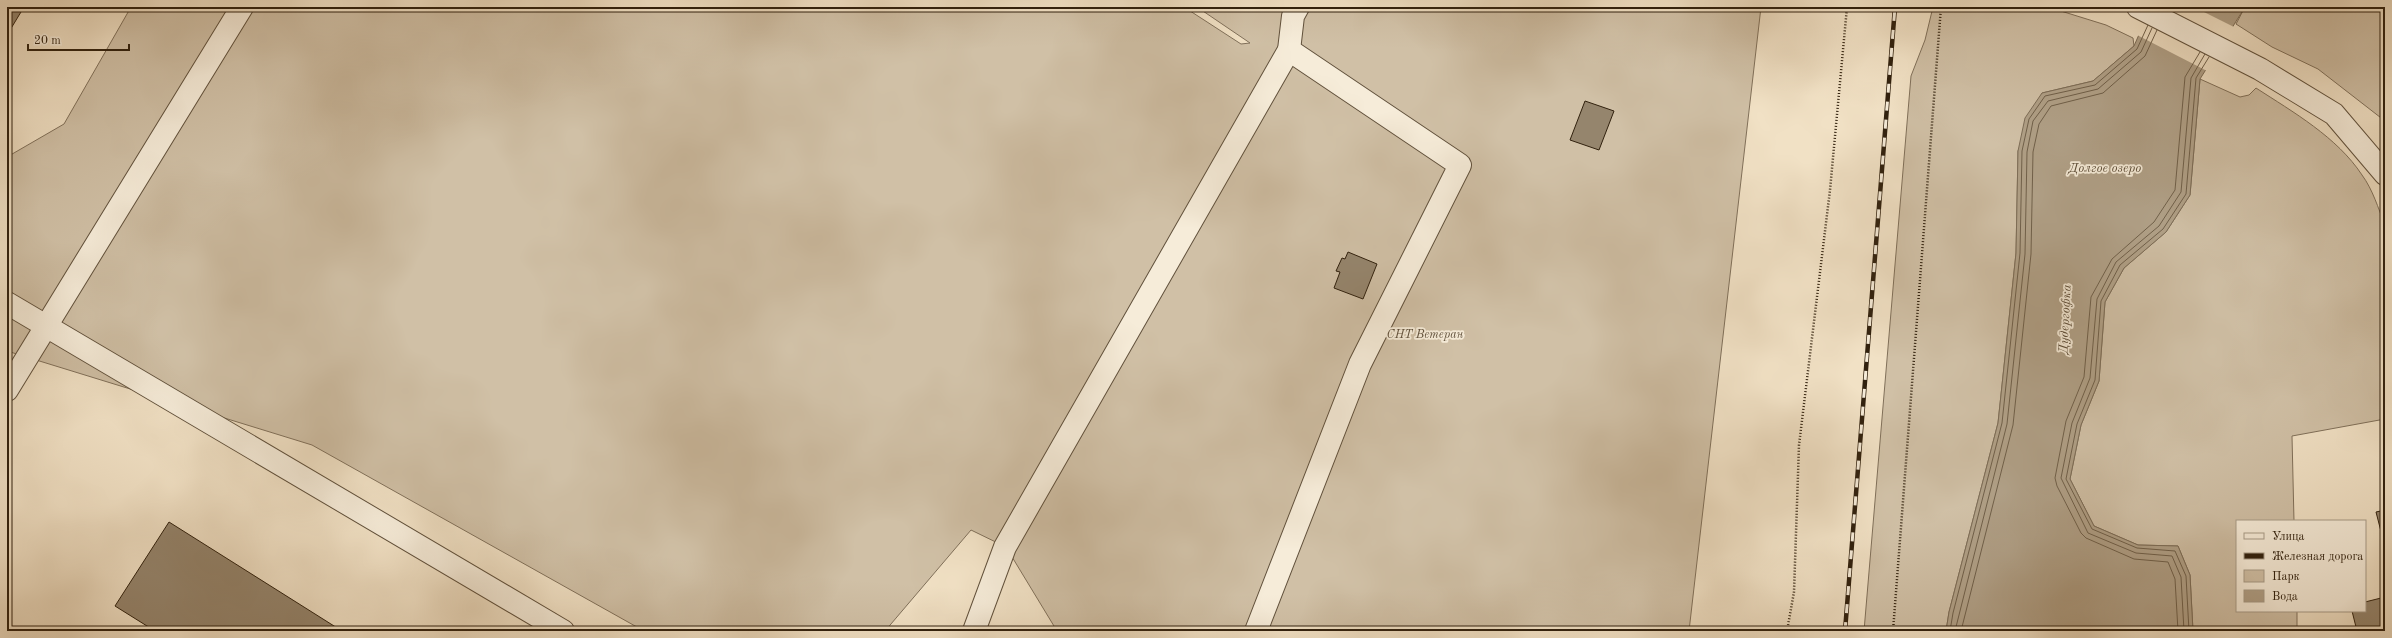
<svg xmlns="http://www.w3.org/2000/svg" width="2392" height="638" font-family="'Old Standard TT',serif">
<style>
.green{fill:#d0c0a6;stroke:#80705a}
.water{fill:#b0a087;stroke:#7d6d57}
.pier{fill:#f1e1c5}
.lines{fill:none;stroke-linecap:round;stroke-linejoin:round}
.shore{stroke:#70604a;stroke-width:1}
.building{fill:#95856d;stroke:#31210e}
.minor-casing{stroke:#61513c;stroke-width:24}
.path{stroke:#31210e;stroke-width:2.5;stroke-dasharray:1 2;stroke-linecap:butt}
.minor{stroke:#f6ecd9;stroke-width:22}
.rail-casing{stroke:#31210e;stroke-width:4.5}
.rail{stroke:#f6ecd9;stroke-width:3;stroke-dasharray:9;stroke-linecap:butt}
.labels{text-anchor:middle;stroke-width:3.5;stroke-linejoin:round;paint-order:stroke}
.park-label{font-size:12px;font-style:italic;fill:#61513c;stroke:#f6ecd9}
.water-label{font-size:13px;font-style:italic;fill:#5d4d38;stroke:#f6ecd9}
</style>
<rect width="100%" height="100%" fill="#f1e1c5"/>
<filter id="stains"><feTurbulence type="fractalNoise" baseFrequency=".005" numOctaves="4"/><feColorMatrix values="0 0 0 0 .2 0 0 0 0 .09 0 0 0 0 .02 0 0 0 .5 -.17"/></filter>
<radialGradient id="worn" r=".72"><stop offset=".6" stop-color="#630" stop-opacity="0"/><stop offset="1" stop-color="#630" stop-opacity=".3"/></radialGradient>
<g class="green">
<path d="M131,7H1184L1241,44L1250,43L1197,7H1761L1689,631H1057L1006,547L971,530L885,631H644L312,445L7,351V157L64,124Z"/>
<path d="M1933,7H2048L2106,25L2133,38L2134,46L2093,81L2042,93L2018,151L2016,253L1998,423L1949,612L1946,631H1864L1911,76L1925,40Z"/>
<path d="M2245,7H2385V121L2318,69L2272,47L2236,24Z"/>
<path d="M2200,79L2240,97L2249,95L2256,88C2293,112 2337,137 2362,175C2373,190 2378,208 2385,225V419L2292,436L2294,521H2237V611H2297V631H2193L2190,575L2178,546L2138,545L2094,526L2070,479L2081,425L2099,381L2105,302L2124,268L2166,232L2190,195Z"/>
</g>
<path class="water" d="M2151,7H2245L2200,79L2190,195L2166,232L2124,268L2105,302L2099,381L2081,425L2070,479L2094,526L2138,545L2178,546L2190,575L2193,631H1946L1949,612L1998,423L2016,253L2018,151L2025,118L2042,93L2093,81L2134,46Z"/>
<path class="pier" d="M2149,7H2194L2236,28L2207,71L2137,35Z"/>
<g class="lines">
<g class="shore">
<path d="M1950,631L1953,613L2002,423L2020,253L2022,151L2029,119L2045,96L2095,85L2137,49L2148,25"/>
<path d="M1955,631L2007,424L2025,254L2027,152L2033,121L2048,101L2098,89L2141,52L2152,28"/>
<path d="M1961,631L2013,425L2031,254L2033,152L2039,124L2051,106L2103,93L2145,56L2157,30"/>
<path d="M2178,631L2175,579L2168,562L2134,559L2086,538L2081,533L2057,486L2055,478L2066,421L2084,377L2091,297L2112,259L2154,222L2175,190L2185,77L2200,52"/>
<path d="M2184,631L2181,577L2172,556L2136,553L2088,533L2061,478L2072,423L2090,378L2097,299L2116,262L2159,226L2181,192L2191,78L2205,54"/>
<path d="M2189,631L2186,576L2175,551L2137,548L2092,529L2066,479L2077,424L2095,380L2101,301L2120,265L2163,229L2186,194L2196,78L2209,57"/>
</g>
</g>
<g class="building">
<path d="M7,7H24L7,35Z"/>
<path d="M1585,101L1614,111L1599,150L1570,140Z"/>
<path d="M1348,252L1377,264L1363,299L1334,288L1340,272L1336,271L1342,258L1345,259Z"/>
<path d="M2385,510V547L2376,512Z"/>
<path d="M169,522L342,631H155L115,606Z"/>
<path d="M2385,597V631H2357L2352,611H2365V602Z"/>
</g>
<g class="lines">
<defs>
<g id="minor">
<path d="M2138,7L2260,69L2334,114L2385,174"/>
<path d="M7,303L563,631"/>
<path d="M7,390L242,7"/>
<path d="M974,631L1005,547L1289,50L1293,16L1298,7"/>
<path d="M1256,631L1360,364L1460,165L1289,50"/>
</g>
</defs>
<use href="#minor" class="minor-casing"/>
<g class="path">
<path d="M1787,631L1794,592L1799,445L1830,190L1847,7"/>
<path d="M1893,631L1941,7"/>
</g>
<use href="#minor" class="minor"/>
<defs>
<path id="rail" d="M1845,631L1895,7"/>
</defs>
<use href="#rail" class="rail-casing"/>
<use href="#rail" class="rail"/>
</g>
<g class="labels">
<g class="park-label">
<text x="1425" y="338">СНТ Ветеран</text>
</g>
<g class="water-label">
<text x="2105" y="172">Долгое озеро</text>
<text transform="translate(2064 319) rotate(-87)" y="5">Дудергофка</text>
</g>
</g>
<rect width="2392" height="638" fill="none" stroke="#f1e1c5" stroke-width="24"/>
<rect x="8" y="8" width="2376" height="622" fill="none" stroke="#31210e" stroke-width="2"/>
<rect x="12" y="12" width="2368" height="614" fill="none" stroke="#31210e"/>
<rect x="2236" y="520" width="130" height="92" fill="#f6ecd9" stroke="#a79b88"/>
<rect x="2244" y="533" width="20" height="6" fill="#f6ecd9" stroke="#a79b88"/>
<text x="2272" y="540" font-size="12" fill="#31210e">Улица</text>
<rect x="2244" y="553" width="20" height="6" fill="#31210e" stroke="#a79b88"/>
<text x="2272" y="560" font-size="12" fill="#31210e">Железная дорога</text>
<rect x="2244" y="570" width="20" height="12" fill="#d0c0a6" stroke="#a79b88"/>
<text x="2272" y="580" font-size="12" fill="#31210e">Парк</text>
<rect x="2244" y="590" width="20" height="12" fill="#b0a087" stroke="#a79b88"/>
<text x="2272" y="600" font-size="12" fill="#31210e">Вода</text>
<path d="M28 44v6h101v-6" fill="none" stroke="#31210e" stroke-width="2"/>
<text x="34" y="44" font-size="12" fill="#31210e" stroke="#f6ecd9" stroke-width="3" paint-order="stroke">20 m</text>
<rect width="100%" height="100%" filter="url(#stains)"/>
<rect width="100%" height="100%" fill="url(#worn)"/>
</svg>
